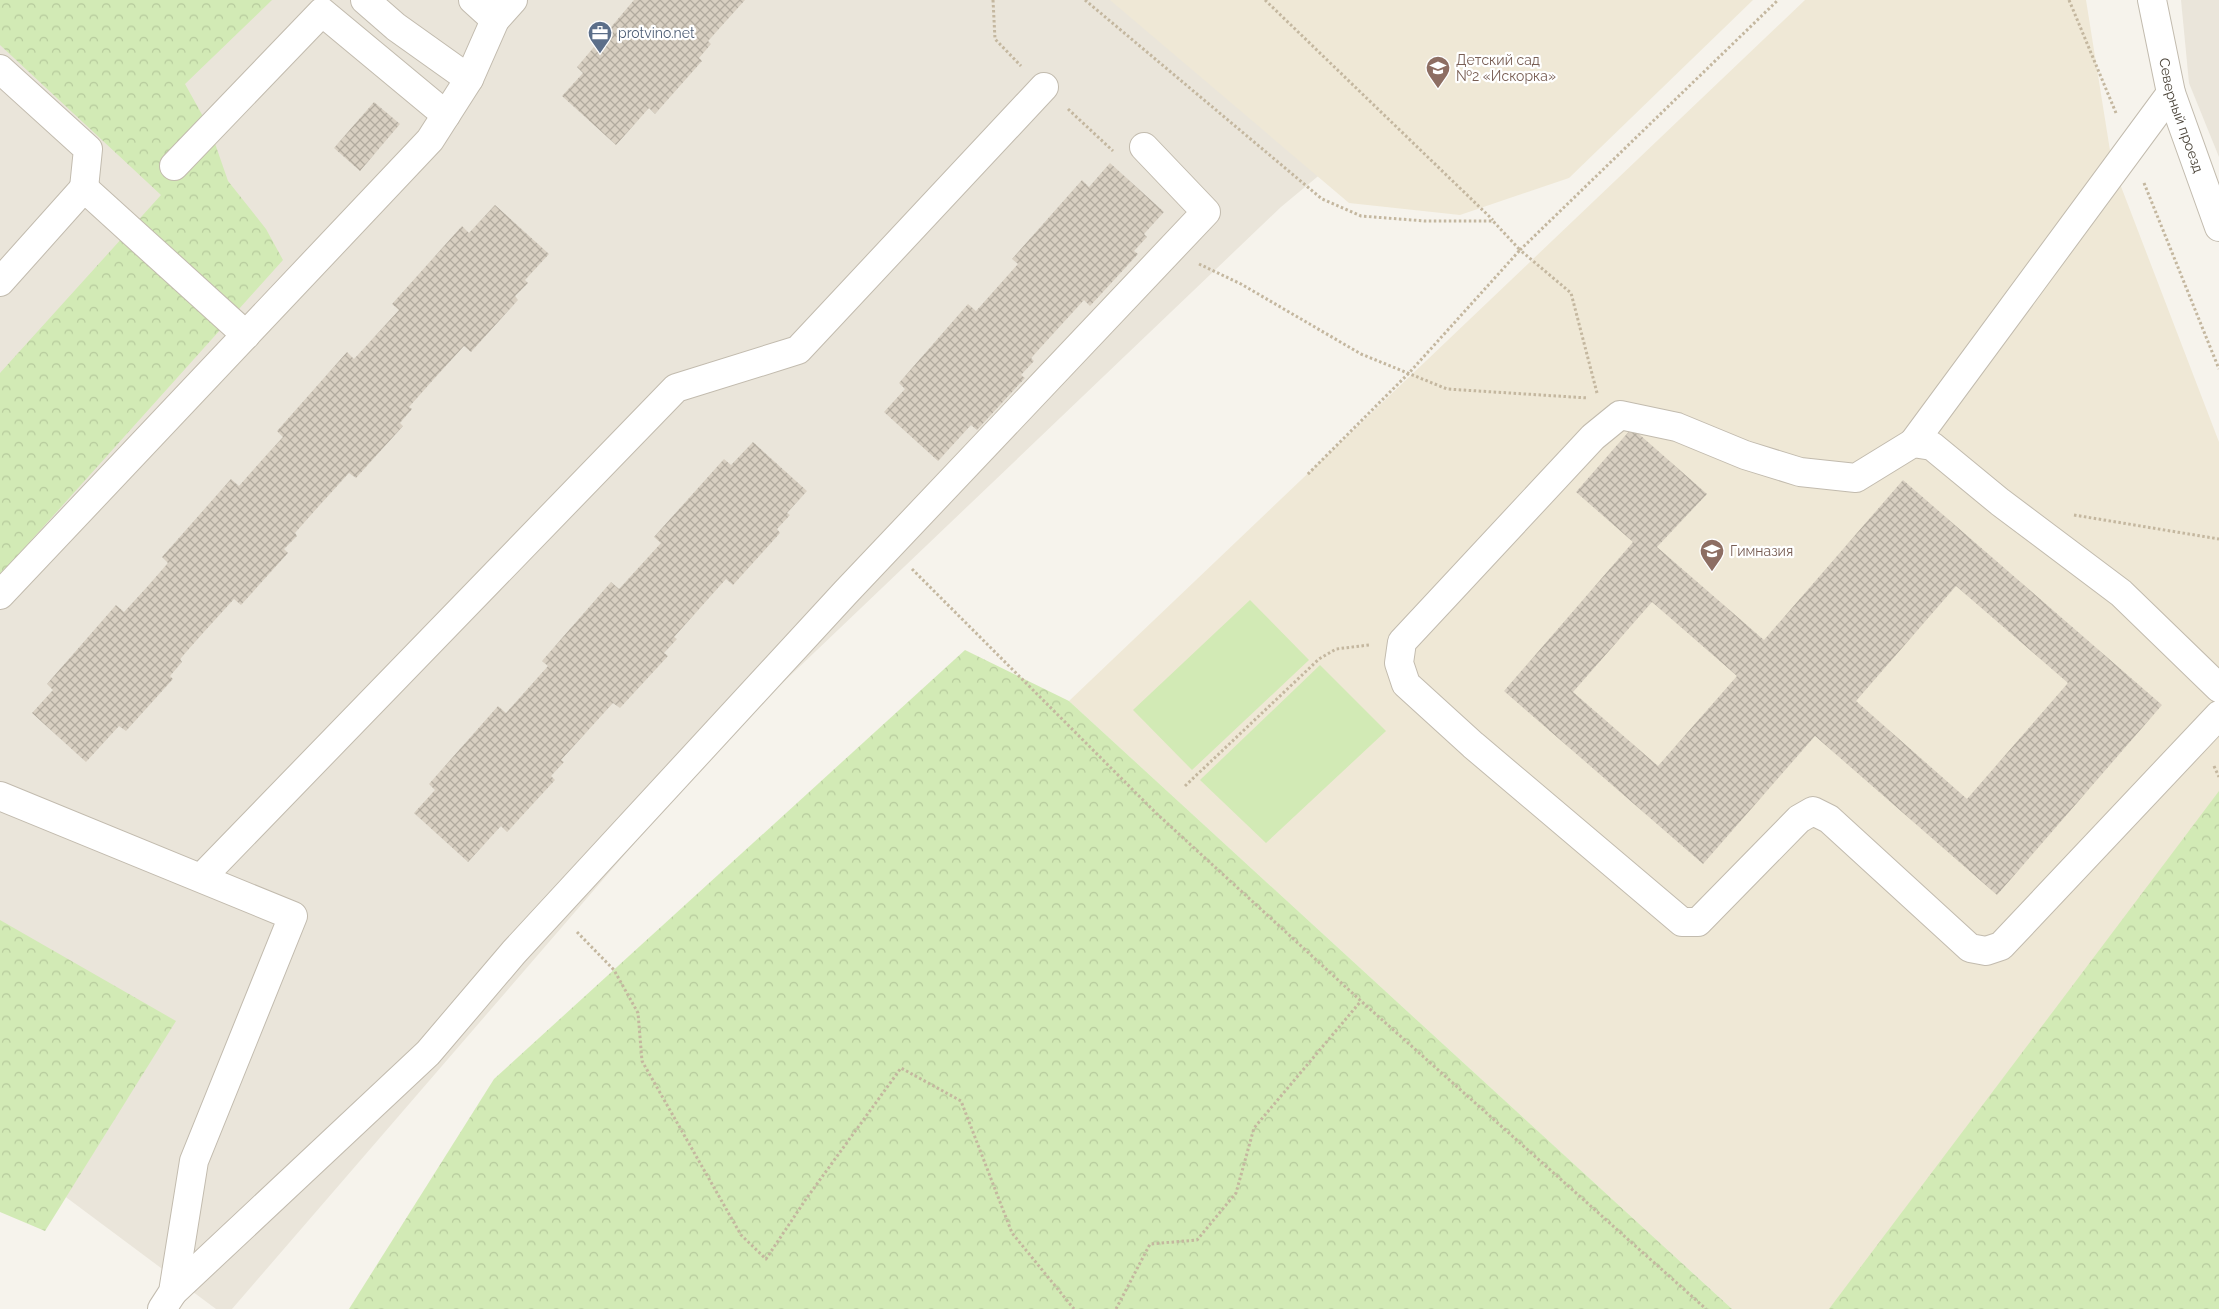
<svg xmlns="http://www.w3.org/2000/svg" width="2219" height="1309" font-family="Raleway,sans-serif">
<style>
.residential{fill:#eae5da}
.education{fill:#efe8d6}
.grass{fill:#d2eab5}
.forest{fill:url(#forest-crowns)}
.building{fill:url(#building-cross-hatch);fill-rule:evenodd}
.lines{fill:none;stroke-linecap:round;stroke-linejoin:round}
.minor-casing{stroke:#c2bbae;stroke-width:30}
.path{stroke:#c4b79f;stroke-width:3;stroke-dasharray:2.5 2.5;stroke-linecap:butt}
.minor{stroke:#fff;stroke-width:28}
.labels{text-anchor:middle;stroke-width:4.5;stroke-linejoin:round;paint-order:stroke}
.service-label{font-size:14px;fill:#4e5e75;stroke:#fff;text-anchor:start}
.education-label{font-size:14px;fill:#785e54;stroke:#fff;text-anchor:start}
.street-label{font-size:14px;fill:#4b4439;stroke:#fff}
</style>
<defs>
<pattern id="forest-crowns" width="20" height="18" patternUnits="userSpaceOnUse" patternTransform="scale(1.25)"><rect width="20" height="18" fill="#d2eab5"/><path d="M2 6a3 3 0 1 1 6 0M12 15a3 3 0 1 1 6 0" fill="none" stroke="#b6ca9c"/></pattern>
<pattern id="building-cross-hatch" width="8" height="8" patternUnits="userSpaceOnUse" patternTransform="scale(1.25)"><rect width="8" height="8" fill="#d8cfc1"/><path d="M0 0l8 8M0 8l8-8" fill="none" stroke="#b1aa9e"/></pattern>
</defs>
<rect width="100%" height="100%" fill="#f6f3ec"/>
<g class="residential">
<path d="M0,0H1530L1281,207L727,736L232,1309H216L0,1148Z"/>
<path d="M2181,0H2219V157L2189,83Z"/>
</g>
<g class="education">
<path d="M1110,0H1753L1569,178L1460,215L1349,203Z"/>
<path d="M1805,0H2086L2112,163L2219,442V1309H1732L1069,701Z"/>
</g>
<g class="grass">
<path d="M1250,600L1309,660L1192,770L1133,710Z"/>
<path d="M1320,665L1386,731L1266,843L1200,780Z"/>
</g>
<g class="forest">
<path d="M0,0H272L185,84L210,129L228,181L266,229L283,260L0,575V373L161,195L0,45Z"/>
<path d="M965,650L1069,701L1732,1309H349L494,1079Z"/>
<path d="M2219,791V1309H1829Z"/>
<path d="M0,920L176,1021L45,1231L0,1212Z"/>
</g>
<g class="building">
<path d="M634,0H745L708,41L711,44L699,58L702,61L655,114L649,108L616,145L562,96L583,73L577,67Z"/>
<path d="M374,102L400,124L360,171L334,148Z"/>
<path d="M1110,163L1164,212L1144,234L1147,237L1134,251L1138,254L1090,306L1084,300L1031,358L1034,361L1021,375L1025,378L977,430L971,425L938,461L884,412L905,389L899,383L968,304L976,311L1018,264L1012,259L1082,180L1089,187Z"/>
<path d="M495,205L549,254L525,280L528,283L515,296L518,300L471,352L464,346L433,380L409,407L412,409L400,423L403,426L356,478L349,473L318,507L295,533L297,536L284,549L288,553L241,605L234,599L203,633L180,659L182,662L170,676L173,679L126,731L119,726L86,762L32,713L53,690L47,684L116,605L124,612L147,587L168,563L162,557L231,479L239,486L262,460L283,437L277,431L347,352L354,359L377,334L399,310L392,304L462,226L469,233Z"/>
<path d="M1632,428L1707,494L1657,547L1764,640L1903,480L2162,705L1997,895L1815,736L1703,864L1504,691L1633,542L1576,492ZM1956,586L2068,683L1967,799L1856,701ZM1652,602L1737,676L1658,766L1573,692Z"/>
<path d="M753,442L807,491L787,513L790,515L777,529L780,533L733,585L726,579L674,637L677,639L664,653L668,656L620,708L613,703L561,760L564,762L551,776L555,780L507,832L501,826L468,862L414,813L435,790L429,784L498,706L506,713L548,666L542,661L611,582L619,589L661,543L654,537L724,459L731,465Z"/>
</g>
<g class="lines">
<defs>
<g id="minor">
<path d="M365,0L396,27L469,79"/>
<path id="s1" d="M2152,0L2171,93L2219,227"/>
<path d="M495,20L513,0"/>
<path d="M0,69L88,149L84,188"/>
<path d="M174,166L322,12L446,115"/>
<path d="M0,282L84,188L246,335"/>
<path d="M1913,443L2171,93"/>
<path d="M0,595L430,140L469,79L495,20L473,0"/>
<path d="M2219,688L2121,593L2000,502L1932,446L1913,443L1856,478L1800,472L1745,455L1677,427L1620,415L1593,437L1402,642L1399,663L1406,684L1473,745L1682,922H1698L1799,819L1813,811L1829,819L1970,948L1986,951L2001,946L2219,715"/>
<path d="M0,796L293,916L194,1161L173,1292L162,1309"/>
<path d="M202,877L676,388L798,350L1044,87"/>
<path d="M173,1292L428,1053L514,952L846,592L1206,212L1144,147"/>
</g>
</defs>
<use href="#minor" class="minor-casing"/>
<g class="path">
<path d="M993,0L995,39L1021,66"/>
<path d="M1085,0L1322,199L1361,216L1425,221H1493L1520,250L1409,373L1307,475"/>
<path d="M1265,0L1493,220"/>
<path d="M2069,0L2116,113"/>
<path d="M1068,109L1113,151"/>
<path d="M2144,183L2219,369"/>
<path d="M1199,264L1241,284L1361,354L1447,389L1588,398"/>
<path d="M1597,393L1571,293L1520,250L1778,0"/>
<path d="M2074,515L2219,539"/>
<path d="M912,569L1156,813L1361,1001L1706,1309"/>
<path d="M2214,766L2219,777"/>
<path d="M1185,786L1319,659L1336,649L1369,645"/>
<path d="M577,932L614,970L638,1013L642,1061L741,1235L766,1259L806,1199L901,1068L961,1101L1012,1233L1074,1309"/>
<path d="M1116,1309L1150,1244L1197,1240L1236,1193L1254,1128L1361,1001"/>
</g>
<use href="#minor" class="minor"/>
</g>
<defs>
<symbol id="office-pin" viewBox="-11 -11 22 30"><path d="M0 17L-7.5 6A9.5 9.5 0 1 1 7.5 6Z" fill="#5c6f8a" stroke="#fff"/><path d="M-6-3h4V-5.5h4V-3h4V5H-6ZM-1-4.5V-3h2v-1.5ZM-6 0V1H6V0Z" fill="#fff"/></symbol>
<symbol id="school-pin" viewBox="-11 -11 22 30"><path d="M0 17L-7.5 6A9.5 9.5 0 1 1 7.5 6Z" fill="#8d6e63" stroke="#fff"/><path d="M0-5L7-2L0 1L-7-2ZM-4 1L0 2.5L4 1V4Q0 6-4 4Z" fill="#fff"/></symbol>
</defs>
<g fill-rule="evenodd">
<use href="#office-pin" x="586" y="19" width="28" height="38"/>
<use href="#school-pin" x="1424" y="54" width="28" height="38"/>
<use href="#school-pin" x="1698" y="537" width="28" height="38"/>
</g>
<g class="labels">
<g class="service-label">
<text x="618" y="38">protvino.net</text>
</g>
<g class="education-label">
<text x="1456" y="65">Детcкий сад<tspan x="1456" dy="16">№2 «Искорка»</tspan></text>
<text x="1730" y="556">Гимназия</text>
</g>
<g class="street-label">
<text dy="5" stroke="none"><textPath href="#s1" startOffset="119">Северный проезд</textPath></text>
</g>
</g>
</svg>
